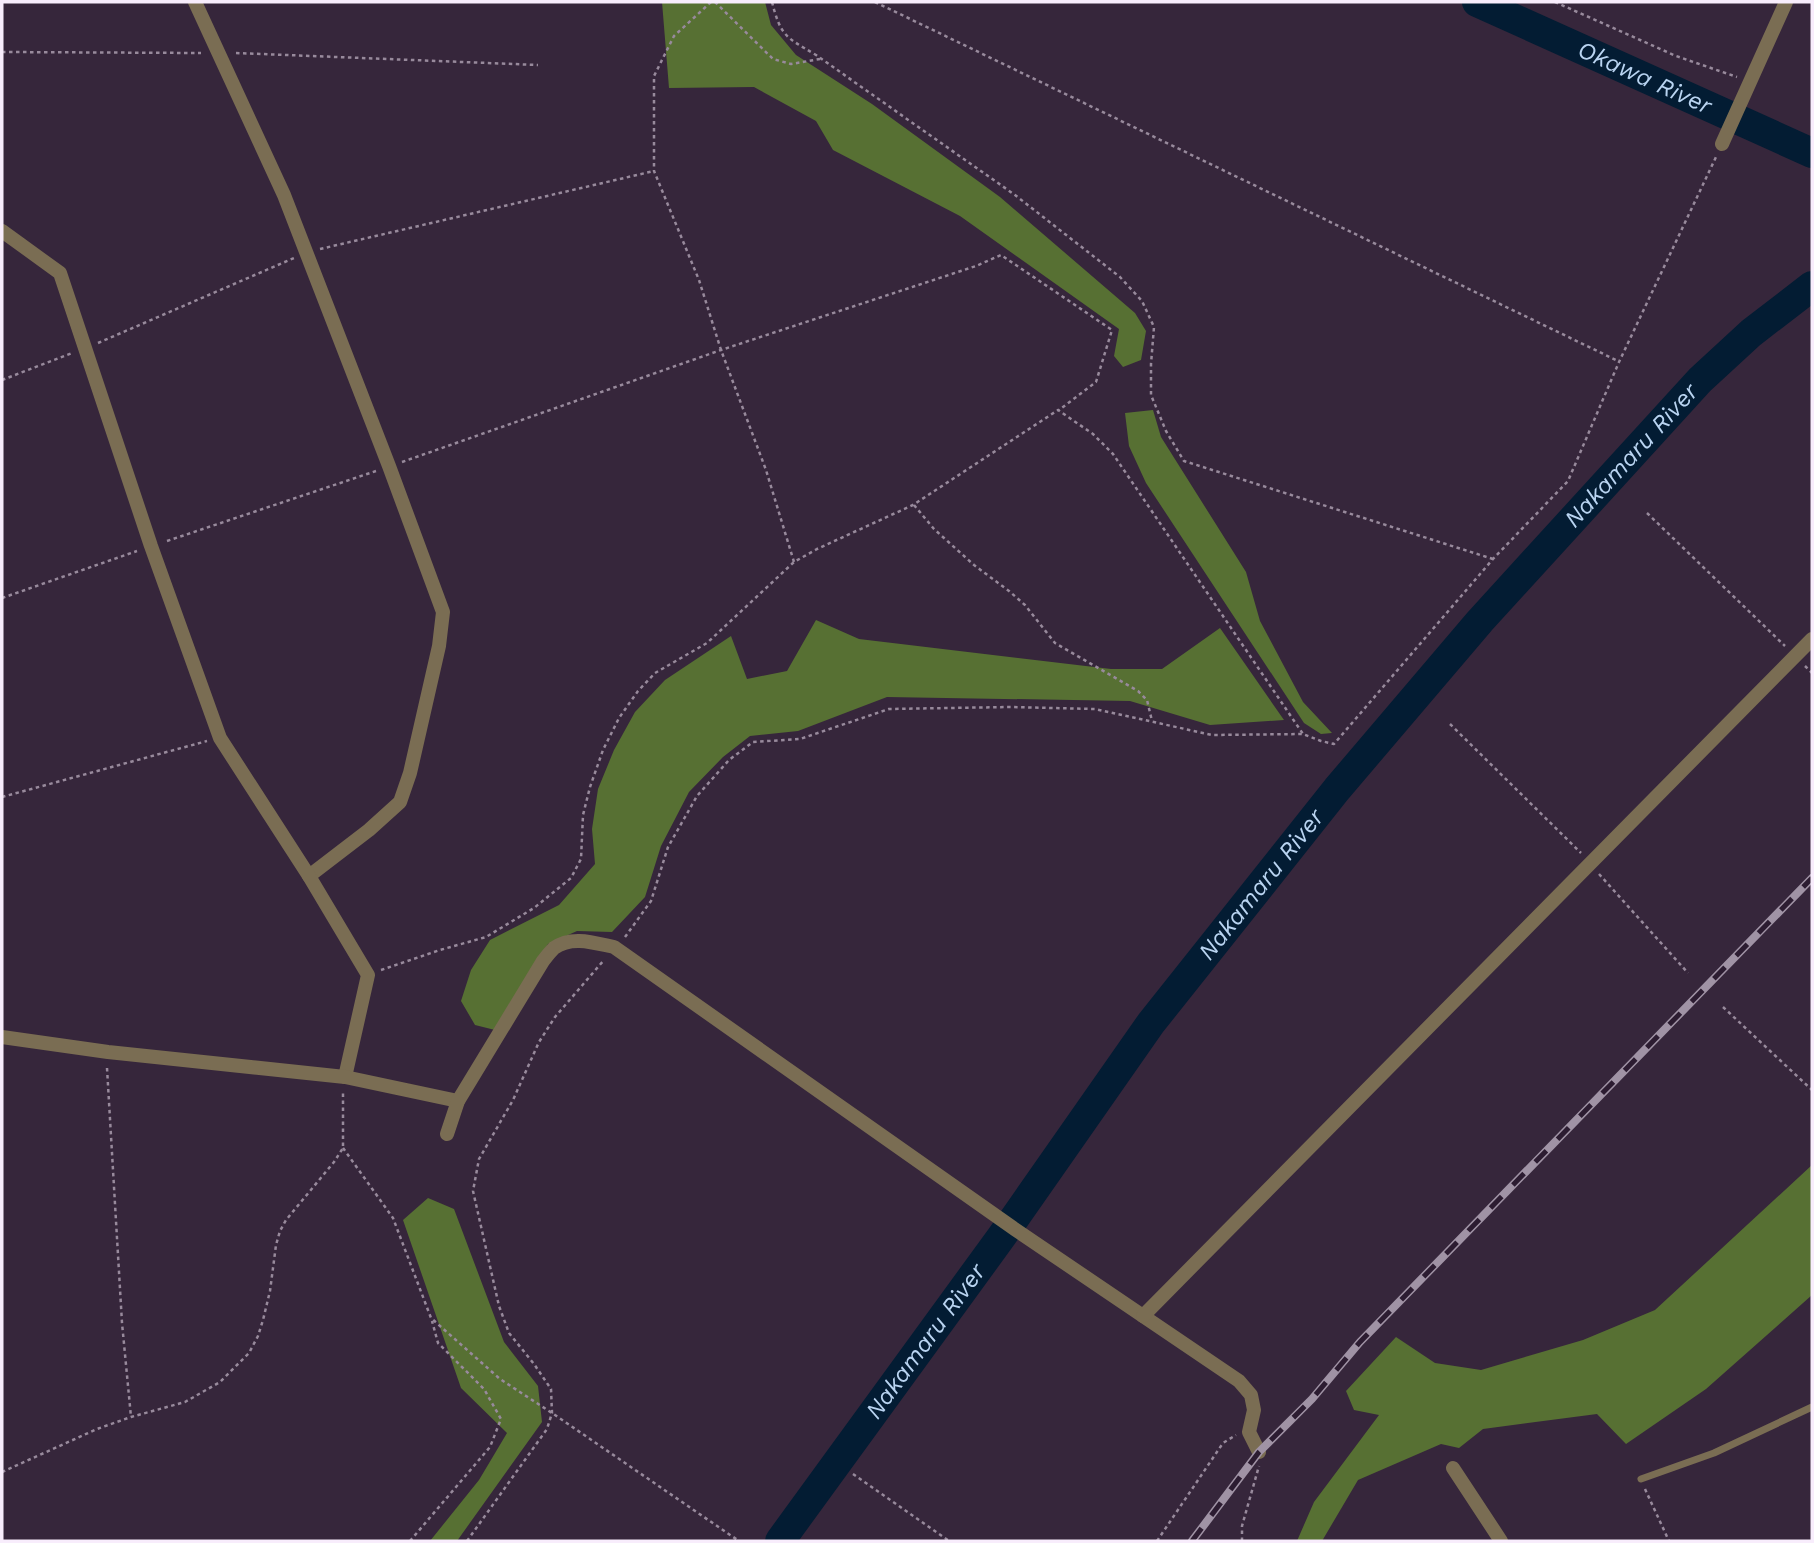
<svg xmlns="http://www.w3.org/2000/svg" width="1814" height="1543" font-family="'Work Sans',sans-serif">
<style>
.forest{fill:#577033}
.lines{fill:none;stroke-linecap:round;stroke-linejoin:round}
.river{stroke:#031c33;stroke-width:30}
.path{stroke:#988a9c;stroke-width:2.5;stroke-dasharray:3.5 3.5;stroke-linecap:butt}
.service{stroke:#7a6d53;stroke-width:7}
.minor{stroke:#7a6d53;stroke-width:14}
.rail-casing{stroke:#a093a5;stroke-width:8}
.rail{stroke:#2c1c31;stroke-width:5;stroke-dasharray:16;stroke-linecap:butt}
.labels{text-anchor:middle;stroke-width:5;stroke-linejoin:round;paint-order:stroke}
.water-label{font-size:24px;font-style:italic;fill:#b9d4f1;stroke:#2c1c31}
</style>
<rect width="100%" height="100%" fill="#36263b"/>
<g class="forest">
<path d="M662,2H765L771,25L796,55L872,104L1000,197L1135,313L1146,331L1141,360L1123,367L1114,356L1119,329L960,216L833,150L816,121L754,87L669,88Z"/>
<path d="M1153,410L1161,437L1246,572L1260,621L1303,702L1332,733L1321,734L1304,723L1146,483L1129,446L1125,413Z"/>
<path d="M816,620L859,639L1111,669H1162L1220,628L1284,720L1210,725L1130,701L887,697L798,731L750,736L723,757L689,792L661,846L645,897L612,932L577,931L548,944L495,1030L475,1025L461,1001L471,970L490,940L559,905L595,864L592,829L598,789L614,750L635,712L665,680L731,636L747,679L787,671Z"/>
<path d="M1812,1165V1295L1706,1389L1626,1444L1597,1414L1483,1429L1459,1448L1441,1444L1358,1480L1322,1541H1297L1314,1502L1379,1415L1354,1410L1346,1391L1396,1337L1435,1363L1481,1370L1583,1340L1655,1310Z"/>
<path d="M428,1198L454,1209L504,1342L538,1386L542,1422L457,1541H430L479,1480L507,1433L461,1388L403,1220Z"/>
</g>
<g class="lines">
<g class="river">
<path id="s1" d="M1477,2L1812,153"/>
<path id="s2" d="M780,1541L1002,1236L1151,1023L1337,789L1480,621L1700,380L1751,333L1812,286"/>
</g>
<g class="path">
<path d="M711,2L674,36L654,76V171L699,280L721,350L766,470L794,562"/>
<path d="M715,2L773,59L791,64L820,59"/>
<path d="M772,2C781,37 786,37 816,55L1015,195L1120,277L1142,301L1154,327L1151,364V395L1166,431L1184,461L1493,559"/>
<path d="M875,2L1618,361"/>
<path d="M1555,2L1676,56L1737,77"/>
<path d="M2,52L201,53"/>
<path d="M236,53L538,65"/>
<path d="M320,249L654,171"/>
<path d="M98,343L294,258"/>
<path d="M2,380L72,353"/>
<path d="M402,462L721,350L976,266L1001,255L1112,330L1096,382L1059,410"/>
<path d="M914,505L934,529L974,565L1009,591L1025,605L1055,643L1138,691L1147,700L1152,721"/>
<path d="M1647,513L1785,646"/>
<path d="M167,541L376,471"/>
<path d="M2,598L137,551"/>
<path d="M1805,666L1812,673"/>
<path d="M1450,724L1581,853"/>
<path d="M2,797L207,741"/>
<path d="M1599,874L1688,973"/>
<path d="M625,937L651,901L668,847L697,796L729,760L753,742L800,739L889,709L1009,707L1095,709L1212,735L1303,734L1321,741L1334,744L1493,559L1568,481L1619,362L1716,157"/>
<path d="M381,970L440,950L486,937L534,908L571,878L581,859L583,815L590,787L603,750L619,718L638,691L655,673L707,643L794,562L817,549L913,505L1058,410L1093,434L1113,454L1303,734"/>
<path d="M1723,1007L1812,1090"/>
<path d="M107,1068L122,1323L131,1417"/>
<path d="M343,1148L393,1218L431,1318L500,1379L552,1413L739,1541"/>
<path d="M2,1472L97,1429L131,1417L185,1402L220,1382L249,1353L258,1336L263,1320L270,1291L276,1245L280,1231L286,1220L334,1162L343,1148V1091"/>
<path d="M853,1474L949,1541"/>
<path d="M1645,1489L1669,1541"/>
<path d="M410,1541L490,1447L501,1419L484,1389L438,1343L432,1321"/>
<path d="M467,1541L547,1429L552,1413L551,1389L534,1364L509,1333L499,1306L473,1191L479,1159L513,1100L539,1042L555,1017L604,960"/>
<path d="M1157,1541L1223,1443L1236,1435"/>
<path d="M1242,1541V1526L1259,1466"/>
</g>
<path class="service" d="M1641,1479L1714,1453L1812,1407"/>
<g class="minor">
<path d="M195,2L284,195L389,466L443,612L439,646L410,773L400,802L369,830L309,876"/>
<path d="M1722,144L1786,2"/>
<path d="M2,231L60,273L151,546L220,738L309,876L368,975L345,1077"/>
<path d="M2,1037L108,1052L345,1077L458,1101"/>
<path d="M447,1134L458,1101L543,961C546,957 550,952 554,948C572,935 595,943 614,947L1016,1230L1239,1381L1251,1395L1254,1410L1249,1432L1259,1452"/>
<path d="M1143,1316L1812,639"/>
<path d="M1453,1468L1501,1541"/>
</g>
<defs>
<path id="rail" d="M1192,1541L1259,1452L1312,1399L1360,1342L1812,878"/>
</defs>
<use href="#rail" class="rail-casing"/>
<use href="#rail" class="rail"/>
</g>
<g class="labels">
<g class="water-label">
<text dy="8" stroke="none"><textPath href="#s1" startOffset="184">Okawa River</textPath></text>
<text dy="8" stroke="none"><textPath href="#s2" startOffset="1381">Nakamaru River</textPath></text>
<text dy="8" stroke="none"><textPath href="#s2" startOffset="814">Nakamaru River</textPath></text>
<text dy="8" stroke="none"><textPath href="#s2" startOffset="247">Nakamaru River</textPath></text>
</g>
</g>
<rect width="1814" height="1543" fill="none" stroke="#f8edfc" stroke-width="7"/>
</svg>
